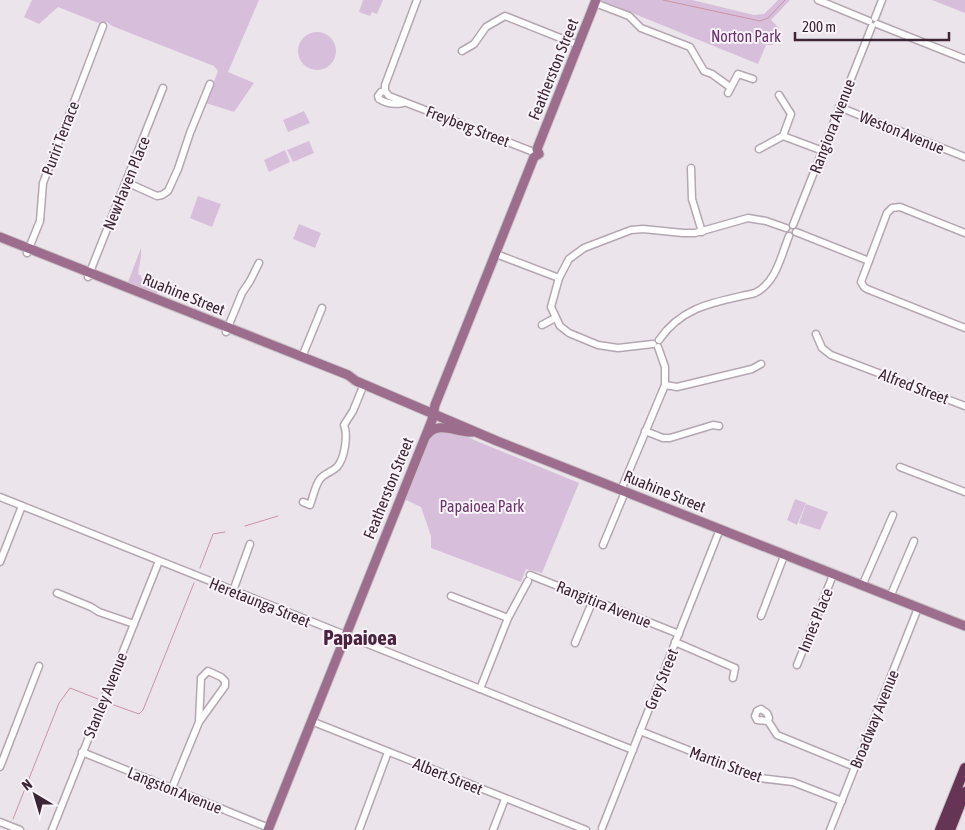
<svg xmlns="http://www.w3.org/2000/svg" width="965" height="830" font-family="'Asap Condensed',sans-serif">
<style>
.green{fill:#d7bfdb}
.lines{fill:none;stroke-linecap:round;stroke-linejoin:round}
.stream{stroke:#cc92a2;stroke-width:1}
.minor-casing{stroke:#b4a7b1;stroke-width:9}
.major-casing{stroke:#c8c2c6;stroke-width:11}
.highway-casing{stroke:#c8c2c6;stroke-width:12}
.minor{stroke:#fff;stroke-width:6}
.major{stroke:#9d6d8e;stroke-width:9}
.highway{stroke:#663454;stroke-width:10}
.labels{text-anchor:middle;stroke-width:4;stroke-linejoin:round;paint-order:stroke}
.park-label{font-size:16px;fill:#6c336f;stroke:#f9f4f9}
.street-label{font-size:16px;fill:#3c2535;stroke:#f9f4f9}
.district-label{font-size:21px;font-weight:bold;fill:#4c233f;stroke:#f9f4f9}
</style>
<rect width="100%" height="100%" fill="#ece4eb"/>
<g class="green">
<path d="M32,0H259L228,72L254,83L234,112L206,103L218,71L214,66L112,26L107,22L101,24L58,7L39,24L24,17Z"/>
<path d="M363,0H383L377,14L372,12L370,16L359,12Z"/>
<path d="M600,0H692L754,15L764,14L778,0H790L771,20L779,28L773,45H766L758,64Z"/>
<path d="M932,0H965V13Z"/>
<circle cx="317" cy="51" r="19"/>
<path d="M304,111L310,123L288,132L283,120Z"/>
<path d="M309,141L314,153L293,162L287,150Z"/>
<path d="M285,150L290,162L269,172L264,160Z"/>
<path d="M198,196L221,204L212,227L190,218Z"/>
<path d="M299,224L321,233L315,248L293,239Z"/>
<path d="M141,248C142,257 139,265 138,274L141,276V278L152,282L153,281L160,285L157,294L128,282Z"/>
<path d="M433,423L579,483L542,573L526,569L521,582L431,548V536L421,507L404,499Z"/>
<path d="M795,499L806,503L797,525L787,520Z"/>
<path d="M806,504L828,512L820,530L799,523Z"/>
</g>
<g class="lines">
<g class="stream">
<path d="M663,0L760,21L768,18L785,0"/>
<path d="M245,526L278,516"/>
<path d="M200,568L213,534L225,532"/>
<path d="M111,704L139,714L143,710L194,583"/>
<path d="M13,819L59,703L70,688L98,699"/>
</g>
<defs>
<g id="minor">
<path d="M417,0L385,85V91L389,96L531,151"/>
<path d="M818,0L869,21"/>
<path d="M595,3L629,16L641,28L690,47L704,71L712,74L730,87"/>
<path d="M875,18L882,0"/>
<path d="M877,24L965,59"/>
<path d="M462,51L474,44L486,27L505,16L578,45"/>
<path d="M385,91L381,92L378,96L379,99C387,104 394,105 403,103"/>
<path d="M728,93L738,74L753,79"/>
<path d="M839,107L965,157"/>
<path d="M783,136L823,151"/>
<path d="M759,149L783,136L791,114L779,95"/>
<path d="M691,168L692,199L702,232"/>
<path d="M126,182L157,196L162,195L168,191L178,169L190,133L210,84"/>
<path d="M793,225L872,26"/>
<path d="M796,232L869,261"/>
<path d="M965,233L900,207L892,208L887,213L861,282L864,287L867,289L965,328"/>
<path d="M27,253L40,221L43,183L103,26"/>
<path d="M496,254L559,278"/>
<path d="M88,277L163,88"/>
<path d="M542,325L555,318"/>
<path d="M226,332L242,293L250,281L259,263"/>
<path d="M816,334L822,348L831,355L965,406"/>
<path d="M659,340C683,305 717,302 755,293C776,283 781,256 789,236"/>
<path d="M653,344L618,348L598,345L569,333L560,326L551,307L559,278L569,259L584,248L631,230L643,229L683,233H695L748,218L766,221L786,228"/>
<path d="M302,357L322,308"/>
<path d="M665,385L677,387L752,369L761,364"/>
<path d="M645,431L663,438H670L713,425L719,426"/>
<path d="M900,467L965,492"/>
<path d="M621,490L665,385V367L658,347"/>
<path d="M0,497L633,750"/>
<path d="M303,502L310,505C313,497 315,486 320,479C325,473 332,472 337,467C345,458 348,435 344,425L353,411L364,384"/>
<path d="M603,545L625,492"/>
<path d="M0,562L22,506"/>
<path d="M530,575L679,634"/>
<path d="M862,586L893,515"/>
<path d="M233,591L250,544"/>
<path d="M57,593L91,607L99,612L134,624"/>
<path d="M451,596L508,618"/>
<path d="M890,597L914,541"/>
<path d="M761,616L784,556"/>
<path d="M675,642L735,668L733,678"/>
<path d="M575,643L593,600"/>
<path d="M797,665L833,575"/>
<path d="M480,689L508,618L528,581"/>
<path d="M311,721L586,830"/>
<path d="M768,721L757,720L755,716L757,711L761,709L767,713L769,718L768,721L777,735L855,767"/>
<path d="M640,731L759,778L793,782L842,801"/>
<path d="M82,752L269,828"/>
<path d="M0,767L39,666"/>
<path d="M172,788L199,722L201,678L208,671L221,677L225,681V686L199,722"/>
<path d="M0,822L20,830"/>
<path d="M602,828L720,529"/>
<path d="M52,830L159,561"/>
<path d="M359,830L388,752"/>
<path d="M493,830L505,799"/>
<path d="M830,830L918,608"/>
</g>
<g id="major">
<path d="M0,237L348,375L356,381L497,441L965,626"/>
<path d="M427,435C439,420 456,433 473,432"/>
<path d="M268,830L432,420L435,405L534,157L539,154L537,149L596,0"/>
</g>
<g id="highway">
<path d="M940,830L965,768"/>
<path d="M950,830L965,792"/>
</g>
</defs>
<use href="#minor" class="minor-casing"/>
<use href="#major" class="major-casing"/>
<use href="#highway" class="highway-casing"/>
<use href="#minor" class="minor"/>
<use href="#major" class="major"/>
<use href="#highway" class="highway"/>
</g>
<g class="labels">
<g class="park-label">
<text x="746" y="42">Norton Park</text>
<text x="482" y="512">Papaioea Park</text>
</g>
<g class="street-label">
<text transform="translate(553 69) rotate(-68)" y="6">Featherston Street</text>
<text transform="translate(468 126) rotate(21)" y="6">Freyberg Street</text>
<text transform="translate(832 126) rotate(-69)" y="6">Rangiora Avenue</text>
<text transform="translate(902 132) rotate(22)" y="6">Weston Avenue</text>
<text transform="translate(60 138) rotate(-69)" y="6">Puriri Terrace</text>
<text transform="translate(126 183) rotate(-68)" y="6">NewHaven Place</text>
<text transform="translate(184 294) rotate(22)" y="6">Ruahine Street</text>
<text transform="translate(914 386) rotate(21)" y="6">Alfred Street</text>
<text transform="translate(388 488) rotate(-68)" y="6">Featherston Street</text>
<text transform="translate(665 491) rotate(22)" y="6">Ruahine Street</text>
<text transform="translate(260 602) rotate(22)" y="6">Heretaunga Street</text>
<text transform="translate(604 604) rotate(22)" y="6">Rangitira Avenue</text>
<text transform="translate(815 620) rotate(-68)" y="6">Innes Place</text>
<text transform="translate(661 679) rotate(-68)" y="6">Grey Street</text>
<text transform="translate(105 695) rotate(-68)" y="6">Stanley Avenue</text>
<text transform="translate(874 719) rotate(-68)" y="6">Broadway Avenue</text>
<text transform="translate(726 764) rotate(20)" y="6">Martin Street</text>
<text transform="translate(448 776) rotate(22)" y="6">Albert Street</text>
<text transform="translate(175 790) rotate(22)" y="6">Langston Avenue</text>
</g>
<g class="district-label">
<text x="360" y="645">Papaioea</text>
</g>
</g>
<g transform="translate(35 795) rotate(322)" stroke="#f9f4f9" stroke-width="4" paint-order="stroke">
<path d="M0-4L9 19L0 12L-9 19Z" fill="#3c2535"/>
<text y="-8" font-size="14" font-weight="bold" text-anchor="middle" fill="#3c2535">N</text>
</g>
<path d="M795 32v8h154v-8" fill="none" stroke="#3c2535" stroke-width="2.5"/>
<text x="802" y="32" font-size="15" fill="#3c2535" stroke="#f9f4f9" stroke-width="4" paint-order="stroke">200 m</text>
</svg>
